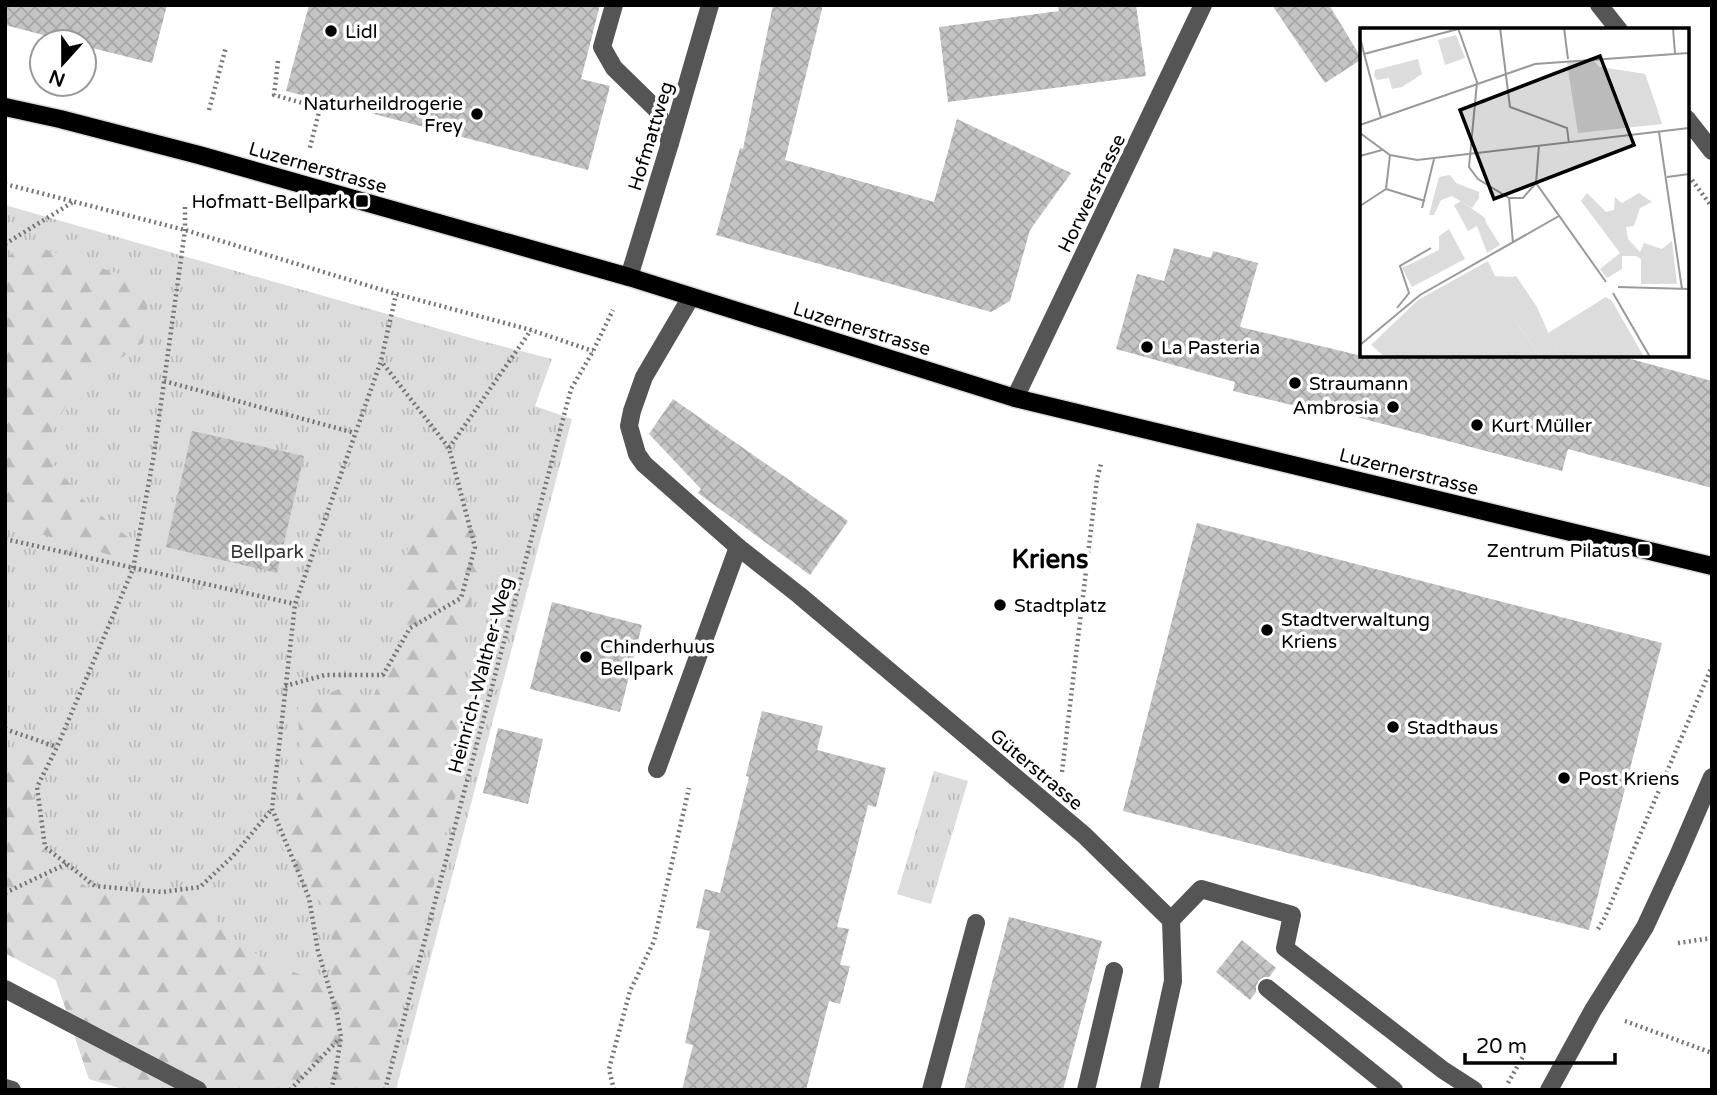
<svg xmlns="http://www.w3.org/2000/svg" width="1717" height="1095" font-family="'Varela Round',sans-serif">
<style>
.grass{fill:url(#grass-tufts)}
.forest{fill:url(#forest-firs)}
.building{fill:url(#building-cross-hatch)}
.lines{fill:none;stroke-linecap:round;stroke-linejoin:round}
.major-casing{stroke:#dbdbdb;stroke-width:21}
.path{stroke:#777;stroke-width:4.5;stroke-dasharray:2 3.5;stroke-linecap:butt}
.minor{stroke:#555;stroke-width:18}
.major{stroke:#000;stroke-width:18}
.poi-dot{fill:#000;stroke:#fff;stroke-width:2.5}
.labels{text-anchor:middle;stroke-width:7;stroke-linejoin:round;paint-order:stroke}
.poi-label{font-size:19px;fill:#000;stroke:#fff;text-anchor:start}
.street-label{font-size:19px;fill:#000;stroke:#fff}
.park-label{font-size:19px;fill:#333;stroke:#fff}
.district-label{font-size:26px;font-weight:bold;fill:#000;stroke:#fff}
.inset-road{fill:none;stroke:#999;stroke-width:2}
.view{fill:#000;fill-opacity:0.15;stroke:#000;stroke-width:3.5}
.inset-edge{fill:none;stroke:#000;stroke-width:3.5}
</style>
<defs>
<pattern id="grass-tufts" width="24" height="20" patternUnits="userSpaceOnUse" patternTransform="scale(1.75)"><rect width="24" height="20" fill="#dcdcdc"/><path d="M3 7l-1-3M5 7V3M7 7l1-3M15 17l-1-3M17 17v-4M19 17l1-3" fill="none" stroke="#bbb"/></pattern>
<pattern id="forest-firs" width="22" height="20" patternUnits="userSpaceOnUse" patternTransform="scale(1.75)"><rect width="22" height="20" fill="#dcdcdc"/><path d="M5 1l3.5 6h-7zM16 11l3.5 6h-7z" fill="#bbb"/></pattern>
<pattern id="building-cross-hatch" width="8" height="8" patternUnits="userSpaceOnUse" patternTransform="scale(1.75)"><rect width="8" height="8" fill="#c4c4c4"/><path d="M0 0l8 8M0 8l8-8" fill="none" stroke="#a7a7a7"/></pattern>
</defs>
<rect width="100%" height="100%" fill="#fff"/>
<g class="grass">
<path d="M5,205L478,340L552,359L535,406L572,419L396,1090H127L89,1079L56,980L5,953Z"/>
<path d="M934,771L968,781L931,904L897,894Z"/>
</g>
<g class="forest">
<path d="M25,243L150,284L143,343L75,389L52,432L54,465L88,505L129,538L122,554L113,556L5,523V259Z"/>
<path d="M468,501L483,554L451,680L474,735L450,813L419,946L380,1090H127L89,1079L56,980L5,953V754L43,755L34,775L33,826L44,850L73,878L93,891L109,893L168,896L203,894L224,933L269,962L311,979L331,976L332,918L282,850L277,835L291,814L301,787L298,706L339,689L373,697L400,636L401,566L425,506Z"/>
</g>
<g class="building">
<path d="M5,5H167L152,63L84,46V42H70L5,25Z"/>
<path d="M309,5H600L581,79L610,86L588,170L286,91Z"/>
<path d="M773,5H823L785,160L934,202L957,119L1071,173L1030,230L1010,301L991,312L716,235L740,148L743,149Z"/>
<path d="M1058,5H1136L1146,76L948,102L939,27L1059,11Z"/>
<path d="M1272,5H1329L1362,59L1325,83Z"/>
<path d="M1174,248L1211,258L1213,251L1258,263L1240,327L1358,355H1616L1712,381V488L1568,449L1562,471L1322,408L1321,412L1233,391L1235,382L1116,349L1137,274L1164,281Z"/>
<path d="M673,399L848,521L810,575L698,493L701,489L649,434Z"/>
<path d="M192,431L304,456L277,573L166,547Z"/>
<path d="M1197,523L1662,643L1589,930L1123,811Z"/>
<path d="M552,602L642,625L620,712L530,689Z"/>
<path d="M762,711L823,726L817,750L886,768L876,807L868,805L837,927L849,929L840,965L850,966L840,1004L829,1001L806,1090H682L693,1045L685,1043L710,931L696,928L705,889L720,893L749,777L746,776Z"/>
<path d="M498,728L543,739L528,804L483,793Z"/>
<path d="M1009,917L1102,941L1063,1090H964Z"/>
<path d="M1242,940L1276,968L1269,977H1264L1259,980L1256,986V992L1250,1000L1216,972Z"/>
</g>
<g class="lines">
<defs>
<path id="major" d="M5,107L60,119L199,155L629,277L1015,398L1712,566"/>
</defs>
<use href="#major" class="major-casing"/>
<g class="path">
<path d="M278,61L274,95L320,108L309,151"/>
<path d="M209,110L226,47"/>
<path d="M1692,180L1712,207"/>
<path d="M5,184L185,230L396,294L531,330L593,351"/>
<path d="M185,207V230L154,454L133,569L57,747L37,787L45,847L95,886L162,892L200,887L233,856L272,809"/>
<path d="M5,244L73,202"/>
<path d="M164,381L355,433"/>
<path d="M449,448L531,330"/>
<path d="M5,539L295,604"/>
<path d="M285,686L325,675H383L410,628L461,598L475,547L449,448L381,361"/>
<path d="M5,729L57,747"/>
<path d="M1062,772L1097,479L1101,464"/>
<path d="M5,893L66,864"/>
<path d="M1598,929L1605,917L1712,666"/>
<path d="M1678,943L1712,938"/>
<path d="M1625,1021L1712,1053"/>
<path d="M1508,1083L1526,1051"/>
<path d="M290,1090L340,1038"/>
<path d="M331,1090L335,1075L341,1037L337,1014L318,951L309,898L272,809L295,604L381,361L396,294"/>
<path d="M385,1090L571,389L592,353L613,310"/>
<path d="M614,1090L609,1069L630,991L654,941L689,788"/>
</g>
<g class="minor">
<path d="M614,5L602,47L614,68L657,110L670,143"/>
<path d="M1599,5L1619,30"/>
<path d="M1687,119L1712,151"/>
<path d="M629,277L670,143L710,5"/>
<path d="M691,297L644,377L632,411L629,426L637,454L644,464L738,547L799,595L1084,835L1171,920L1173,981L1149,1090"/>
<path d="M1015,398L1203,5"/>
<path d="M657,769L738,547"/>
<path d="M1171,920L1201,889L1292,915L1285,948L1443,1070L1474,1090"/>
<path d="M1267,988L1394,1090"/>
<path d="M5,989L198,1090"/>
<path d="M5,1088L12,1090"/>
<path d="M931,1090L976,923"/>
<path d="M1086,1090L1114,971"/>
<path d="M1549,1090L1593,1010L1645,927L1677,858L1712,777"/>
</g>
<use href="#major" class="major"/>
</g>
<g class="poi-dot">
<circle cx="331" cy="31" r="7"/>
<circle cx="477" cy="114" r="7"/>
<rect x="355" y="194" width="14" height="14" rx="3.5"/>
<circle cx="1147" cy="347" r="7"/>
<circle cx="1295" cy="383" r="7"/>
<circle cx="1393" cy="407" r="7"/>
<circle cx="1477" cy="425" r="7"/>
<rect x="1637" y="543" width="14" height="14" rx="3.5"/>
<circle cx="1000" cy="605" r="7"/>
<circle cx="1267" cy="630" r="7"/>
<circle cx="586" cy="657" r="7"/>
<circle cx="1393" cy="727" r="7"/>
<circle cx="1564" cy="778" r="7"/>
</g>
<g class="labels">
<g class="poi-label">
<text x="345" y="38">Lidl</text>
<text x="463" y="110" text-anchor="end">Naturheildrogerie<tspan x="463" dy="22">Frey</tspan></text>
<text x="348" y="208" text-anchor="end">Hofmatt-Bellpark</text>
<text x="1161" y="354">La Pasteria</text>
<text x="1309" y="390">Straumann</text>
<text x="1379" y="414" text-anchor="end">Ambrosia</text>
<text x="1491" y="432">Kurt Müller</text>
<text x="1630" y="557" text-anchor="end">Zentrum Pilatus</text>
<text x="1014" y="612">Stadtplatz</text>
<text x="1281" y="626">Stadtverwaltung<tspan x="1281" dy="22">Kriens</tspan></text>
<text x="600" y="653">Chinderhuus<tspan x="600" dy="22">Bellpark</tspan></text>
<text x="1407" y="734">Stadthaus</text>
<text x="1578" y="785">Post Kriens</text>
</g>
<g class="street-label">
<text transform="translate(650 136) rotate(-73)" y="7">Hofmattweg</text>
<text transform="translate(318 167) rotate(16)" y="7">Luzernerstrasse</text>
<text transform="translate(1091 193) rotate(-64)" y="7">Horwerstrasse</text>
<text transform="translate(862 328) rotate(17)" y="7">Luzernerstrasse</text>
<text transform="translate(1409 471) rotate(14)" y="7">Luzernerstrasse</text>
<text transform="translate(480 675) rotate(-75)" y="7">Heinrich-Walther-Weg</text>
<text transform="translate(1037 769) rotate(40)" y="7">Güterstrasse</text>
</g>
<g class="park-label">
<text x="267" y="558">Bellpark</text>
</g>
<g class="district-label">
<text x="1050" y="568">Kriens</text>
</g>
</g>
<g transform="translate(1360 28)">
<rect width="329" height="329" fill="#fff"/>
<path d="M96,7L105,30L85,37L78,12ZM58,31L62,46L42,59L32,61L29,50L17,52L14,47L15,42ZM233,32L239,39L285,46L302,96L218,105L207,35ZM90,147L96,155L119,164V170L112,180L92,168L81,172L74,187H69L79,149ZM227,165L246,184L254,182L255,169L262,175L279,165L292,174L280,180L274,198L266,199L268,211L280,224L284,215L302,221L312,213L317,256H281V231L276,228H262V241L247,250L240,241L260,225L221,173ZM125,193L140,217L127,225L117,198ZM128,233L135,248L151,249L156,294L181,329H25L11,317L58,272Z" fill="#dcdcdc"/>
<path d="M233,32L239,39L285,46L298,83L280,78L284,67L276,52L266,53L264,71L263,57L256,48L247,57L241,48L218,47L228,69L222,72L220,91L213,72L209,34ZM265,74L268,93L265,98L253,99L257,84L247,76ZM298,84L302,96L272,98L274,93L269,87ZM156,248L177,279L199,329H181L156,294L150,264L151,249Z" fill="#dcdcdc"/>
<path d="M101,173L125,190L126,193L108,203L94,177ZM89,201L105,231L52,259L42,240L79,222V208ZM246,269L252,273L284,329H199L188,305Z" fill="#dcdcdc"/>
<path class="inset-road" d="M98,0L117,54L109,139L118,151L149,170H163L176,155M140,0L150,79L207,100L209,115M204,0L208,31M313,0L315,26M0,10L21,90M4,26L98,1M0,97L175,36L329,25M299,104L322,261M0,105L30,127L57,132L329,100M179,117L176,155L246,254M30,127L26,161L65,173M0,128L22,122M307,149L329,146M149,170L153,215M0,178L26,161M62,180L74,131M258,259L329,261M253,265L290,329M37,280L49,265L40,238L71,220M0,317L60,267L199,188"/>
<path class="view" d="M240,28L274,117L134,171L100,82Z"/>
<rect width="329" height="329" class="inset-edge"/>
</g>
<rect width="1717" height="1095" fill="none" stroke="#000000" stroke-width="14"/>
<g transform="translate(63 63) rotate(201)"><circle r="33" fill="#ffffff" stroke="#999999" stroke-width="2"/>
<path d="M0-5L12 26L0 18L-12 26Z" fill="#000000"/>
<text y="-10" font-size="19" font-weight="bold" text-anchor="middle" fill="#000000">N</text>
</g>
<path d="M1465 1053v10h150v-10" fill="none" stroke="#000000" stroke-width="3.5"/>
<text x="1476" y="1053" font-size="21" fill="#000000" stroke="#ffffff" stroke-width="5" paint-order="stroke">20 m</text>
</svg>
